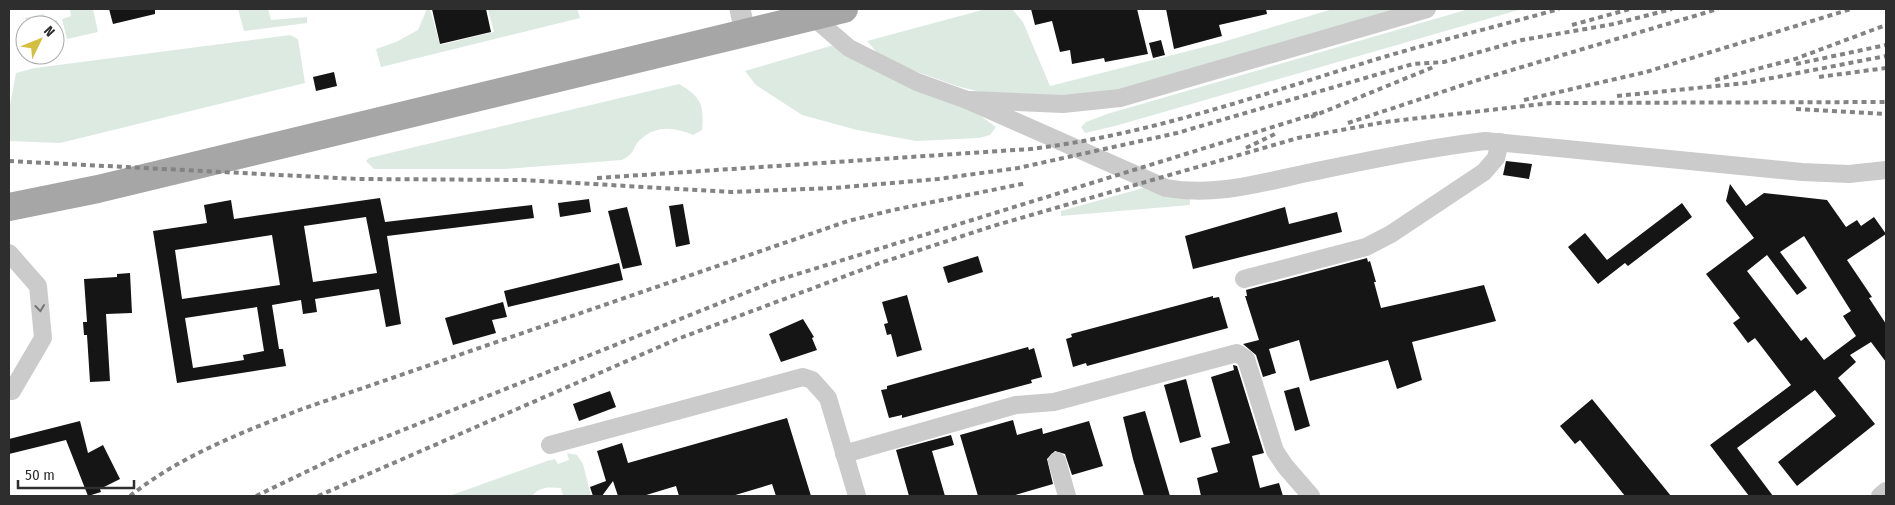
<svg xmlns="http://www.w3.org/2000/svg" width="1895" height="505" font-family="'Fira Sans Condensed',sans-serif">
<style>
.green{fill:#ddeae2}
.building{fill:#151515;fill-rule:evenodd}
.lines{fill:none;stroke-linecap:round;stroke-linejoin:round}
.minor{stroke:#cbcbcb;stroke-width:18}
.tertiary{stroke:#cbcbcb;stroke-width:21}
.primary{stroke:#a6a6a6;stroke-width:28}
.rail{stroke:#838383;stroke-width:4;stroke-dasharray:5 4;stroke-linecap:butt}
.oneway{stroke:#757575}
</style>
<rect width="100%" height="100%" fill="#fff"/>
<g class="green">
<path d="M70,9H93L98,32L67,39L62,19L71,16Z"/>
<path d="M238,9H268L271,20L307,17V23L244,31Z"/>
<path d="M427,9H430L440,45L494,32L488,9H577L580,18L381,67L376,49L396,42L418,30Z"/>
<path d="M986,9H1012L1023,22L1050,86L1216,44L1333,9H1407L1097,96L992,95L957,86L909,69L879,55L867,41Z"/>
<path d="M1469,9H1522L1115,126L1085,133L1081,127L1086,122L1107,114Z"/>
<path d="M44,14L46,23L57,20L62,41L55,42V25H27L25,18Z"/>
<path d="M290,35L298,39L305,83L60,143L9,141V110L16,73L35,68Z"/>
<path d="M834,45L975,112L996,127L990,135L979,138L916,141L857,130L802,115L756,85L745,71Z"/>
<path d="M679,84C702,97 704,106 702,130L693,135C674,127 656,125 640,140C631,149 637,152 622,160L504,169H374L366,161L369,158Z"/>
<path d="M1150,186L1190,199V205L1061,216V211Z"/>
<path d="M567,453L577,455L583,464L591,496H563L561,488C549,487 540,486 532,496H449L547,461L555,459L558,464L569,460Z"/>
</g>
<g class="building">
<path d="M109,9H155V14L113,24Z"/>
<path d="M432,9H486L491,32L440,44Z"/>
<path d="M1031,9H1137L1148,54L1105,62L1104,58L1072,64L1070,50L1060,52L1052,21L1035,25Z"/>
<path d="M1166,9H1266L1267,14L1219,25L1222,36L1174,49Z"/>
<path d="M1161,40L1165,55L1153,58L1149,43Z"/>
<path d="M334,72L337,86L316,91L313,77Z"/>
<path d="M1506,161L1532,164L1529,179L1503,175Z"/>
<path d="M1730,184L1746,206L1764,193L1827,200L1846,227L1857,220L1861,226L1874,217L1886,234L1847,260L1872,297L1869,298L1886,324V362L1871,342L1850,355L1856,362L1838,378L1875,424L1797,486L1778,462L1836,416L1815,390L1737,448L1773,496H1749L1710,445L1791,385L1755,338L1748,343L1733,323L1740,318L1706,274L1754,238L1726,201ZM1804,236L1851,311L1843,316L1856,336L1824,360L1806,337L1801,341L1747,271L1767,255L1797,295L1807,288L1780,252Z"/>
<path d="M380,198L385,222L532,205L534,218L387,236L401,324L386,327L379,289L315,299L317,312L303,314L301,300L272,305L279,349H283L286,366L177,383L153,231L207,223L204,205L231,200L234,219ZM366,217L377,273L313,282L304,226ZM272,235L280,285L182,299L175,250ZM257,307L264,351L243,355L244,360L193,368L185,318Z"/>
<path d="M589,199L591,212L560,217L558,203Z"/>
<path d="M1682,203L1692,217L1628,266L1625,263L1598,284L1568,247L1585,233L1607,260Z"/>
<path d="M683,204L690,244L676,247L669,206Z"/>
<path d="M627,207L642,265L623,269L608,211Z"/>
<path d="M1285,207L1289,224L1337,212L1342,232L1193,269L1185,236Z"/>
<path d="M978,256L983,272L948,283L943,267Z"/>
<path d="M1367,258L1368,262L1370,261L1376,282H1374L1381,308L1484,285L1496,321L1412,342L1422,380L1397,389L1388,360L1310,381L1299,340L1269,349L1276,373L1263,377L1256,355L1243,344L1259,340L1245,296H1247L1246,290Z"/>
<path d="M619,263L623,280L508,307L504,291Z"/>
<path d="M130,273L132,313L106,314L110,381L90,382L87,335H84L83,322H87L84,279L117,277V274Z"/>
<path d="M907,295L922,350L897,357L891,334L887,335L884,324L888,323L882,302Z"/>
<path d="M1213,296V298L1219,297L1228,328L1087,366L1086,363L1073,367L1066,339L1072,337L1071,334Z"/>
<path d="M503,302L507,317L492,320L496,333L453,345L445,318Z"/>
<path d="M803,319L814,337L812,338L817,350L781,362L769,334Z"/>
<path d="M1028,347L1029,350L1034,348L1042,377L1031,380L1032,383L902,418V415L889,418L881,390L887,389V386Z"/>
<path d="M1233,365L1237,366L1264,453L1252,456L1260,488L1279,483L1283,496H1201L1197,478L1218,472L1211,448L1230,443L1211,377L1234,370Z"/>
<path d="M1186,379L1201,437L1180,443L1164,385Z"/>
<path d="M1299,387L1310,426L1295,431L1284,391Z"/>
<path d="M610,391L616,407L579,421L573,404Z"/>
<path d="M1592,399L1671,496H1625L1580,440L1575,444L1560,426Z"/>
<path d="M1145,411L1170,496H1144L1133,459L1123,417Z"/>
<path d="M787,418L811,496H776L772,484L732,496H679L676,486L643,496H618L613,481L602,496H593L590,487L606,481L597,451L622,443L628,463Z"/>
<path d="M1013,420L1017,435L1042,428L1043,434L1089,421L1103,466L1072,475L1065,454L1055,451L1047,459L1053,484L1012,496H978L960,435Z"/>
<path d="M80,421L88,453L103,445L120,479L100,489L101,492L88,496L66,440L9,454V439Z"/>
<path d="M951,435L954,445L932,451L945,496H909L896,450Z"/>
</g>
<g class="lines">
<g class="minor">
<path d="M813,17L849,48L917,82L967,100L1166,188C1217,197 1263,182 1312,172C1370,160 1427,148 1485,141L1802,172L1849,174L1886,170"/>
<path d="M971,100L1063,104L1120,98L1427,9"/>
<path d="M9,253L38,286L43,338L12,391H9"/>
<path d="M1244,279L1366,247L1391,234L1484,172L1496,158L1500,142"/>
<path d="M550,445L803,377L812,380L828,398L857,496"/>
<path d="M844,454L1016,405L1054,402L1237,353L1246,359L1275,451L1285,466L1311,496"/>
<path d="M1057,461L1067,496"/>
<path d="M1880,496L1886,491"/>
</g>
<path class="tertiary" d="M740,9L745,33"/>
<path class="primary" d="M9,207L98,189L844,9"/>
<g class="rail">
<path d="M1572,25L1630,9"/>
<path d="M1796,64L1886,45"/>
<path d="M1819,77L1886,68"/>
<path d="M1715,80L1795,59L1886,25"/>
<path d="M1617,96L1746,83L1886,56"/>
<path d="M1524,100L1646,72L1851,9"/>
<path d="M1796,109L1886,114"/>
<path d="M1311,117L1436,66"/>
<path d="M1348,123L1478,80L1718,9"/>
<path d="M1246,148L1277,133"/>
<path d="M9,161L358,179L523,180L731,192L834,188L938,179L1018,168L1177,133L1413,64L1444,62L1522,40L1614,24L1672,9"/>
<path d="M597,178L1030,149C1149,135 1263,94 1377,59C1437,41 1499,26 1559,9"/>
<path d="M130,496C180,456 243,432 302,409L848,221L893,210L1027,183"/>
<path d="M256,496L343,454L775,281L1318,113"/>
<path d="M318,496L675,340L880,263L993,226L1298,138L1385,122L1551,103L1886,102"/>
</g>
</g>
<defs><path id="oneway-chevron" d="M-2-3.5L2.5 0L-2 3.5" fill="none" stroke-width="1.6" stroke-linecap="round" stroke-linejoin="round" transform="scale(1.25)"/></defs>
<use class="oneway" href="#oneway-chevron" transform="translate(40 308) rotate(84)"/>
<rect width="1895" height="505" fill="none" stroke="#2e2e2e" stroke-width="20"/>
<g transform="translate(40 40) rotate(47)"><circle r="24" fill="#ffffff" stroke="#ababab"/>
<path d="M0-4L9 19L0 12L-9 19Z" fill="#d4bf40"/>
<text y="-8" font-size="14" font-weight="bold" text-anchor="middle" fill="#2e2e2e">N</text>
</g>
<path d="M18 480v8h116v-8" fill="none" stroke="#2e2e2e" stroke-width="2.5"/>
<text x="25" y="480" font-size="15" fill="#2e2e2e" stroke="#ffffff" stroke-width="4" paint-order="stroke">50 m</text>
</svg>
